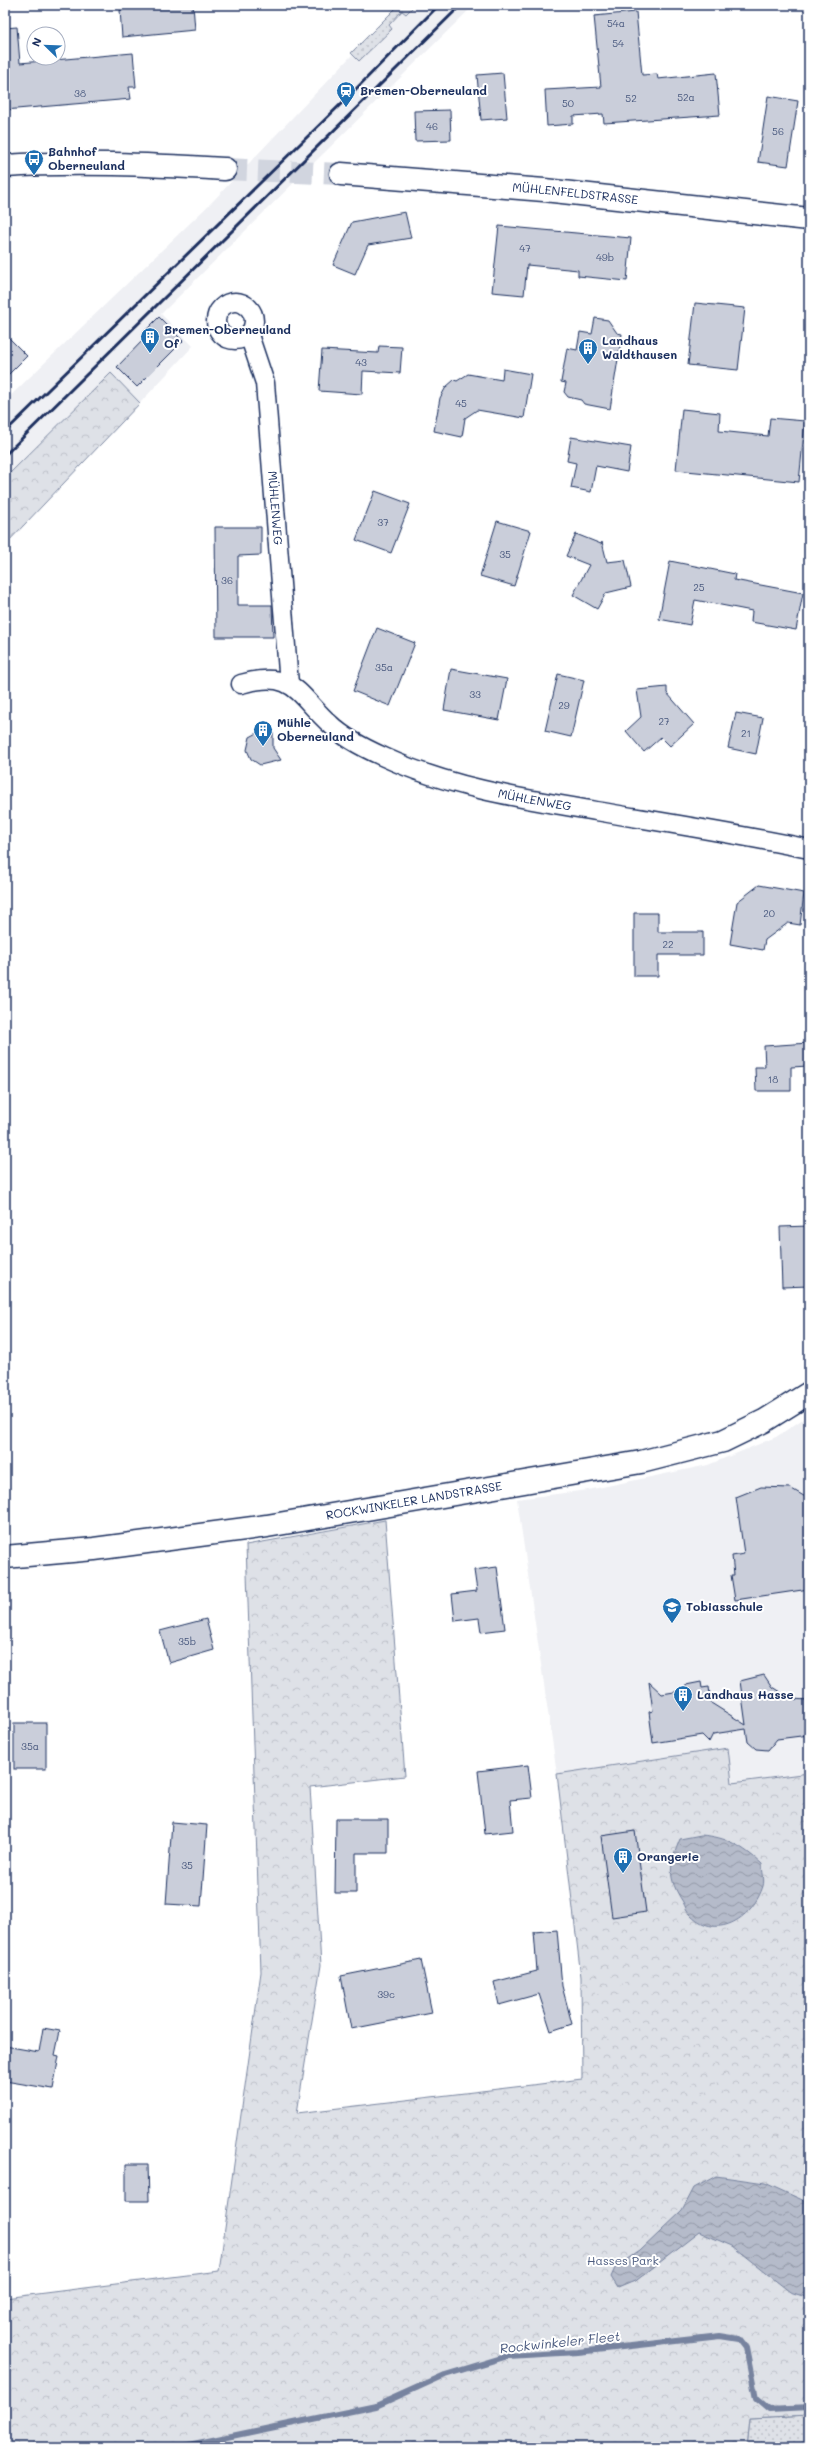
<svg xmlns="http://www.w3.org/2000/svg" width="814" height="2452" font-family="Mali,sans-serif">
<style>
.built{fill:#eff0f4}
.grass{fill:url(#grass-dots);stroke:#7c88a2}
.forest{fill:url(#forest-crowns);stroke:#7c88a2}
.water{fill:url(#water-waves);stroke:#77839f}
.lines{fill:none;stroke-linecap:round;stroke-linejoin:round}
.stream{stroke:#77839f;stroke-width:6}
.building{fill:#caceda;stroke:#1b2f5e}
.secondary-tunnel{stroke:#d1d5df;stroke-width:22;stroke-dasharray:22 11;stroke-linecap:butt}
.street-casing{stroke:#1b2f5e;stroke-width:21}
.secondary-casing{stroke:#1b2f5e;stroke-width:25}
.street{stroke:#fff;stroke-width:18}
.secondary{stroke:#fff;stroke-width:22}
.rail{stroke:#1b2f5e;stroke-width:3}
.labels{text-anchor:middle;stroke-width:4;stroke-linejoin:round;paint-order:stroke}
.number-label{font-size:10px;fill:#47577d}
.poi-label{font-size:12px;font-weight:bold;fill:#1b2f5e;stroke:#fff;text-anchor:start}
.street-label{font-size:12px;fill:#1b2f5e;stroke:#fff}
.park-label{font-size:12px;fill:#4c5c80;stroke:#fff}
.water-label{font-size:13px;font-style:italic;fill:#49597e;stroke:#fff}
</style>
<defs>
<pattern id="grass-dots" width="8" height="8" patternUnits="userSpaceOnUse"><rect width="8" height="8" fill="#dee1e7"/><path d="M2 2h.1M6 6h.1" fill="none" stroke="#bec1c9" stroke-width="1.8" stroke-linecap="round"/></pattern>
<pattern id="forest-crowns" width="20" height="18" patternUnits="userSpaceOnUse"><rect width="20" height="18" fill="#dee1e7"/><path d="M2 6a3 3 0 1 1 6 0M12 15a3 3 0 1 1 6 0" fill="none" stroke="#bec1c9"/></pattern>
<pattern id="water-waves" width="16" height="10" patternUnits="userSpaceOnUse"><rect width="16" height="10" fill="#b5bbca"/><path d="M0 5q4-4 8 0t8 0" fill="none" stroke="#9298a7"/></pattern>
</defs>
<rect width="100%" height="100%" fill="#fff"/>
<filter id="ink" filterUnits="userSpaceOnUse"><feTurbulence type="fractalNoise" baseFrequency=".025" numOctaves="2"/><feDisplacementMap in="SourceGraphic" scale="8" xChannelSelector="R" yChannelSelector="G"/><feConvolveMatrix kernelMatrix="1 2 1 2 8 2 1 2 1" color-interpolation-filters="sRGB"/></filter>
<g filter="url(#ink)">
<g class="built">
<path d="M415,5H474L161,314L193,346L140,403L111,374L5,478V401L213,201L352,55L359,61L392,29L389,25L402,11L406,14Z"/>
<path d="M809,1415V1773L732,1783L728,1748L557,1774L517,1499L588,1490L708,1465L776,1437Z"/>
</g>
<g class="grass">
<path d="M399,5H415L406,14L402,11L389,25L392,29L359,61L351,53Z"/>
<path d="M809,2416V2447H746L749,2419Z"/>
</g>
<g class="forest">
<path d="M111,373L140,403L5,545V478Z"/>
<path d="M385,1520L405,1776L310,1787L321,1965L297,2113L582,2079L581,1977L557,1774L728,1748L732,1783L809,1773V2416L749,2419L746,2447H284L283,2445L251,2447H5V2298L219,2271L261,1972L246,1545Z"/>
</g>
<g class="water">
<path d="M701,1835C727,1837 742,1846 762,1864C762,1871 765,1880 763,1886C754,1916 718,1942 691,1915C687,1912 685,1906 683,1902C667,1877 669,1866 680,1839Z"/>
<path d="M716,2176L765,2183L809,2203V2298L790,2292L732,2246L699,2232L637,2280L618,2288L611,2277L615,2268L640,2251L682,2211L694,2188Z"/>
</g>
<g class="lines">
<path class="stream" d="M179,2447L376,2406L445,2375L508,2356L578,2352L720,2336L739,2339L746,2348L756,2399L769,2410L809,2408"/>
</g>
<g class="building">
<path d="M147,5H193L195,30L122,37L120,10L147,7Z"/>
<path d="M636,12L642,75L657,74L658,79L716,73L720,115L604,123L603,114L573,116V124L547,126L545,90L601,87L594,16Z"/>
<path d="M17,27L20,63L133,53L136,87H129L131,99L5,110V28Z"/>
<path d="M503,73L507,118L481,120L477,75Z"/>
<path d="M768,96L798,101L788,166L758,162Z"/>
<path d="M450,110L451,140L415,141L414,111Z"/>
<path d="M405,212L411,238L368,245L355,274L333,265L352,222Z"/>
<path d="M499,226L631,238L627,281L578,276V270L527,265L524,295L492,292Z"/>
<path d="M695,303L745,308L738,370L688,365Z"/>
<path d="M159,317L183,341L137,387L117,367L145,338L142,334Z"/>
<path d="M595,318L608,320L617,333L622,334L610,409L584,404L581,400L568,397L564,392L566,383L561,382L567,348L577,350L580,332L592,334Z"/>
<path d="M5,334L27,356L5,378Z"/>
<path d="M379,346L402,347L400,373L363,371L362,394L319,391L322,350L378,353Z"/>
<path d="M503,369L531,374L524,418L477,410L465,418L462,437L434,431L440,398L446,387L454,380L457,381L468,374L502,380Z"/>
<path d="M682,409L720,413L719,431L768,436L770,418L805,421L799,482L676,470Z"/>
<path d="M571,437L631,447L627,472L596,466L591,492L571,488L576,463L567,461Z"/>
<path d="M375,491L410,504L391,553L356,540Z"/>
<path d="M497,521L531,531L514,586L480,576Z"/>
<path d="M215,527H261V555L238,556V605H272L273,637H216Z"/>
<path d="M576,534L601,544L602,542L607,562L625,560L631,587L606,593L597,609L573,595L589,565L566,556Z"/>
<path d="M670,561L735,574L734,580L803,593L796,630L751,622L752,611L695,600L690,625L659,619Z"/>
<path d="M377,628L415,643L390,706L353,691Z"/>
<path d="M451,669L507,679L499,720L444,710Z"/>
<path d="M558,674L584,680L571,737L545,731Z"/>
<path d="M667,687V693L694,724L670,746L661,737L644,752L626,731L641,717L637,690Z"/>
<path d="M736,713L763,718L756,754L728,748Z"/>
<path d="M265,729L273,733V748L281,760L260,765L251,759L247,750L250,737Z"/>
<path d="M759,885L804,893L800,925L788,923L765,940L763,950L730,944L737,902Z"/>
<path d="M634,913H658V932H703V955H658V976H634Z"/>
<path d="M809,1043V1066L791,1067V1091H756L755,1067H765L764,1046Z"/>
<path d="M809,1226V1286L782,1287L780,1227Z"/>
<path d="M761,1487L790,1488L809,1499V1589L735,1600L731,1575H734L732,1556L744,1554L736,1497Z"/>
<path d="M497,1567L505,1629L481,1632L479,1618L455,1621L452,1594L477,1591L474,1570Z"/>
<path d="M206,1619L214,1650L169,1663L160,1631Z"/>
<path d="M764,1675L772,1687L791,1699L809,1700V1735L777,1739L768,1750L756,1749L748,1742L746,1729L713,1734L709,1742L702,1735L653,1743L649,1712L653,1711L649,1682L662,1694L686,1690V1685L701,1682L702,1688L709,1687L711,1703L746,1725L740,1681Z"/>
<rect x="14" y="1723" width="32" height="46"/>
<path d="M528,1765L532,1798L510,1800L513,1831L485,1834L478,1771Z"/>
<path d="M336,1819H388V1853H356V1893H335Z"/>
<path d="M172,1822L207,1825L201,1906L166,1904Z"/>
<path d="M635,1831L646,1912L612,1917L601,1836Z"/>
<path d="M557,1930L562,1986L572,2024L551,2031L539,1994L499,2005L494,1982L537,1971L534,1932Z"/>
<path d="M421,1960L432,2013L351,2029L341,1976Z"/>
<path d="M43,2028L60,2031L55,2055L59,2056L53,2089L5,2081V2046L39,2052Z"/>
<path d="M126,2164H148L149,2201H126Z"/>
</g>
<g class="lines">
<path class="secondary-tunnel" d="M225,169L341,174"/>
<defs>
<g id="street">
<circle cx="235" cy="321" r="19"/>
<path id="s1" d="M249,335L265,383L289,684"/>
<path id="s2" d="M241,684C294,669 297,694 330,724C344,738 366,749 384,757C451,788 524,799 596,811C667,823 738,834 809,849"/>
</g>
<g id="secondary">
<path d="M5,166C78,161 151,165 225,169"/>
<path id="s3" d="M341,174L544,190L809,219"/>
<path id="s4" d="M5,1557L94,1549L267,1526L641,1462L723,1441L764,1421L809,1393"/>
</g>
</defs>
<use href="#street" class="street-casing"/>
<use href="#secondary" class="secondary-casing"/>
<use href="#street" class="street"/>
<use href="#secondary" class="secondary"/>
<g class="rail">
<path d="M5,432L344,101L439,5"/>
<path d="M5,455L461,5"/>
</g>
</g>
</g>
<defs>
<symbol id="station-pin" viewBox="-11 -11 22 30"><path d="M0 17L-7.5 6A9.5 9.5 0 1 1 7.5 6Z" fill="#1f6fb2" stroke="#fff"/><path d="M-3-6H3Q5-6 5-4V2Q5 4 3 4L4.5 6H3L1.5 4h-3L-3 6H-4.5L-3 4Q-5 4-5 2V-4Q-5-6-3-6ZM-3.5-4v3h7v-3ZM-3.5 1v1.5H-2V1ZM2 1v1.5H3.5V1Z" fill="#fff"/></symbol>
<symbol id="bus-pin" viewBox="-11 -11 22 30"><path d="M0 17L-7.5 6A9.5 9.5 0 1 1 7.5 6Z" fill="#1f6fb2" stroke="#fff"/><path d="M-5-6H5V4H4V6H2V4H-2V6H-4V4H-5ZM-3.5-4V0h7V-4ZM-3.5 1.2v1.5H-2V1.2ZM2 1.2v1.5H3.5V1.2Z" fill="#fff"/></symbol>
<symbol id="building-pin" viewBox="-11 -11 22 30"><path d="M0 17L-7.5 6A9.5 9.5 0 1 1 7.5 6Z" fill="#1f6fb2" stroke="#fff"/><path d="M-4-6H4V6H1V3H-1V6H-4ZM-2.5-4.3h1.7v1.8h-1.7ZM.8-4.3h1.7v1.8H.8ZM-2.5-1h1.7V.8h-1.7ZM.8-1h1.7V.8H.8Z" fill="#fff"/></symbol>
<symbol id="school-pin" viewBox="-11 -11 22 30"><path d="M0 17L-7.5 6A9.5 9.5 0 1 1 7.5 6Z" fill="#1f6fb2" stroke="#fff"/><path d="M0-5L7-2L0 1L-7-2ZM-4 1L0 2.5L4 1V4Q0 6-4 4Z" fill="#fff"/></symbol>
</defs>
<g fill-rule="evenodd">
<use href="#station-pin" x="335" y="80" width="22" height="30"/>
<use href="#bus-pin" x="23" y="148" width="22" height="30"/>
<use href="#building-pin" x="139" y="326" width="22" height="30"/>
<use href="#building-pin" x="577" y="337" width="22" height="30"/>
<use href="#building-pin" x="252" y="719" width="22" height="30"/>
<use href="#school-pin" x="661" y="1596" width="22" height="30"/>
<use href="#building-pin" x="672" y="1684" width="22" height="30"/>
<use href="#building-pin" x="612" y="1846" width="22" height="30"/>
</g>
<g class="labels">
<g class="number-label">
<text x="616" y="27">54a</text>
<text x="618" y="47">54</text>
<text x="80" y="97">38</text>
<text x="686" y="101">52a</text>
<text x="631" y="102">52</text>
<text x="568" y="107">50</text>
<text x="432" y="130">46</text>
<text x="778" y="135">56</text>
<text x="525" y="252">47</text>
<text x="605" y="261">49b</text>
<text x="361" y="366">43</text>
<text x="461" y="407">45</text>
<text x="383" y="526">37</text>
<text x="505" y="558">35</text>
<text x="227" y="584">36</text>
<text x="699" y="591">25</text>
<text x="384" y="671">35a</text>
<text x="475" y="698">33</text>
<text x="564" y="709">29</text>
<text x="664" y="725">27</text>
<text x="746" y="737">21</text>
<text x="769" y="917">20</text>
<text x="668" y="948">22</text>
<text x="773" y="1083">18</text>
<text x="187" y="1645">35b</text>
<text x="30" y="1750">35a</text>
<text x="187" y="1869">35</text>
<text x="386" y="1998">39c</text>
</g>
<g class="poi-label">
<text x="360" y="95">Bremen-Oberneuland</text>
<text x="48" y="156">Bahnhof<tspan x="48" dy="14">Oberneuland</tspan></text>
<text x="164" y="334">Bremen-Oberneuland<tspan x="164" dy="14">Of</tspan></text>
<text x="602" y="345">Landhaus<tspan x="602" dy="14">Waldthausen</tspan></text>
<text x="277" y="727">Mühle<tspan x="277" dy="14">Oberneuland</tspan></text>
<text x="686" y="1611">Tobiasschule</text>
<text x="697" y="1699">Landhaus Hasse</text>
<text x="637" y="1861">Orangerie</text>
</g>
<g class="street-label">
<text dy="4" stroke="none"><textPath href="#s3" startOffset="235">MÜHLENFELDSTRASSE</textPath></text>
<text dy="4" stroke="none"><textPath href="#s1" startOffset="176">MÜHLENWEG</textPath></text>
<text dy="4" stroke="none"><textPath href="#s2" startOffset="327">MÜHLENWEG</textPath></text>
<text dy="4" stroke="none"><textPath href="#s4" startOffset="413">ROCKWINKELER LANDSTRASSE</textPath></text>
</g>
<g class="park-label">
<text x="623" y="2265">Hasses Park</text>
</g>
<g class="water-label">
<text transform="translate(560 2342) rotate(-6)" y="5">Rockwinkeler Fleet</text>
</g>
</g>
<rect width="814" height="2452" fill="none" stroke="#fff" stroke-width="20"/>
<rect x="10" y="10" width="794" height="2432" fill="none" stroke="#1b2f5e" stroke-width="1.5" filter="url(#ink)"/>
<g transform="translate(46 46) rotate(293)"><circle r="19" fill="#ffffff" stroke="#a4acbf"/>
<path d="M0-3L7 15L0 10L-7 15Z" fill="#1f6fb2"/>
<text y="-6" font-size="11" font-weight="bold" text-anchor="middle" fill="#1b2f5e">N</text>
</g>
</svg>
